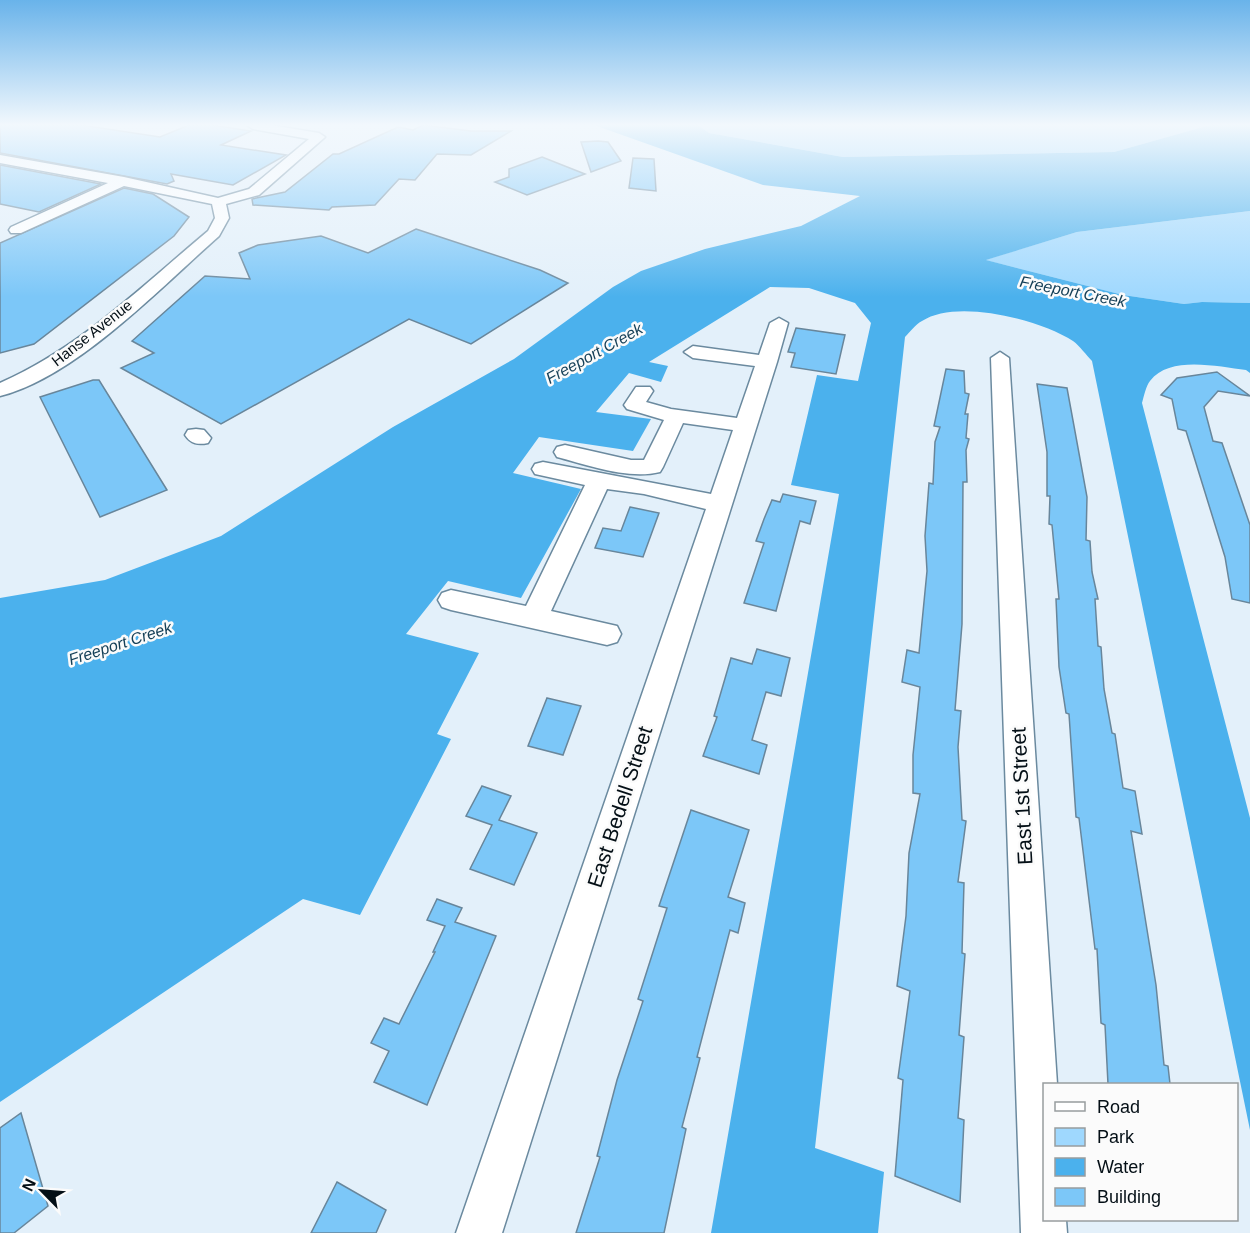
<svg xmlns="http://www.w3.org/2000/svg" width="1250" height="1233" font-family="Helvetica,sans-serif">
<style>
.green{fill:#9fd8fe}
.water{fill:#4bb1ed}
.building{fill:#7cc7f8;stroke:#68869b;stroke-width:1.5}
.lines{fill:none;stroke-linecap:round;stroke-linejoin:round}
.minor-casing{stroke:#6b8a9f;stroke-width:3}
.minor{fill:#fff;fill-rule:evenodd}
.labels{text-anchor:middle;stroke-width:5;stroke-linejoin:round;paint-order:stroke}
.far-street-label{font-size:15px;fill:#040f16;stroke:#fbfbfb}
.far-water-label{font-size:16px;font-style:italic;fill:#143f57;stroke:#fbfbfb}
.near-street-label{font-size:21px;fill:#040f16;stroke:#fbfbfb}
</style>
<rect width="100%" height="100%" fill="#e3f0fa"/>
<g class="green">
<path d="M698,125H1227H1210L1114,152L843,157L709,133Z"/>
<path d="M1250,211V303L1202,302L1184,304L1123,295L985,260L1077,232Z"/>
</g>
<path class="water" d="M594,125H698L709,133L843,157L1114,152L1210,125H1250V211L1077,232L986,260L1123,295L1184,304L1202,302L1250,303V373L1246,370C1218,367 1170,355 1150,381C1146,386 1144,396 1142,403L1250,818V1130L1092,361C1086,355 1080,346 1073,341C1040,320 957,298 922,321C916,324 910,332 905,337L815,1148L884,1172L878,1233H711L839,494L791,485L817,375L858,381L871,323L855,303L809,288L770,287L649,362L668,366L661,382L629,373L596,412L651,419L633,451L539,437L513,473L581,489L521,598L448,581L406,634L479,653L437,734L451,739L360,915L303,899L0,1102V598L105,580L221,536L393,427L514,359L613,287L641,271L705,249L801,226L860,196L763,185Z"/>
<g class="building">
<path d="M0,125H81L160,137L189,125H212L251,131L221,145L286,155L233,185L171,174L174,181L167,184L0,153Z"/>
<path d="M423,125L471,131H511L471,155L437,154L415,180L399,179L375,205L332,207L329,210L253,205L252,199L285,192L333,154H339L398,127L413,130Z"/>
<path d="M598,141L608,142L621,161L591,172L581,142Z"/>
<path d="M542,157L585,174L527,195L495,182L509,177V169Z"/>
<path d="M633,158L654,159L656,191L629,188Z"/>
<path d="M0,165L101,184L39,212L0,204Z"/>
<path d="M124,188L153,194L189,217L174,236L34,344L0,353V243Z"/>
<path d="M416,229L540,270L568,283L471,344L409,319L221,424L121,368L154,353L132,341L205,276L250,279L239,253L258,245L321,236L368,253Z"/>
<path d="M796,328L845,335L836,374L791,367L795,353L788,352Z"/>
<path d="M946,369L964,371L965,393L969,394L965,414H968L966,438L969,439L966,450L967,482H963L962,624L955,710L961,711L958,747L962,820L966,821L958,882L964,883L962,953L965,954L959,1035L964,1037L958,1118L964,1120L960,1202L895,1176L903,1080L898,1078L910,991L897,986L906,916L909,853L920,794L913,793V755L920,687L902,682L907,650L919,653L927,571L925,536L929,483L933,484L935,442L940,427L934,426Z"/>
<path d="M1217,372L1250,396L1218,391L1204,407L1213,441L1222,443L1250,525V603L1232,599L1225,557L1186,431L1178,429L1172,399L1161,395L1177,378Z"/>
<path d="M93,380H99L167,490L100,517L40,397Z"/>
<path d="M1037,384L1067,388L1074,426L1087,497L1086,540L1090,541L1092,572L1098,599H1095L1098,646L1101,647L1104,689L1112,733L1115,734L1123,788L1135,791L1142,834L1131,831L1156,985L1164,1065L1168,1066L1170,1084H1108L1105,1025L1101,1023L1097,949H1095L1079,818L1076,817L1069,714L1066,713L1059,667L1056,599H1059L1052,525L1049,524L1050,496H1047V452Z"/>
<path d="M783,494L816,501L810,524L800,521L776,611L744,603L764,543L756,541L764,519L772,500L780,502Z"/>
<path d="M630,507L659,513L643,557L595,548L603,528L621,531Z"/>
<path d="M757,649L790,658L781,696L766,692L752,740L767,745L759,774L703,756L717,717L714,716L731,658L752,664Z"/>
<path d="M547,698L581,706L563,755L528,746Z"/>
<path d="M482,786L511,796L499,820L537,833L514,885L470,869L492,825L466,816Z"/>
<path d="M691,810L749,830L728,897L745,903L738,933L730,930L697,1057L700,1058L682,1127L686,1129L664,1233H576L600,1157L597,1156L617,1080L643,1001L638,999L667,908L659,906Z"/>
<path d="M437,899L462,908L455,922L496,936L427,1105L374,1082L389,1051L371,1043L384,1018L399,1024L435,952H433L445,926L427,920Z"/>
<path d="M21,1113L48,1206L14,1233H0V1128Z"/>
<path d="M337,1182L386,1210L376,1233H311Z"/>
</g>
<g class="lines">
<defs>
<g id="minor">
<path d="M247,125H270L319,133L325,137L259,195L226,204L229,218L219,236C161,287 76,377 0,396V383C80,348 142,286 208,231L215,218L212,204L124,186L21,233H11L9,230L11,227L108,183L0,163V155L124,177L218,198L249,189L309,139L253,129Z"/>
<path d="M779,318L788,323L777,362L502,1233H456L706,509L644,494L607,489L551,611L617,626L621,634L617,642L607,645L451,610L442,607L438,600L442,593L451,590L526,606L585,485L535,474L532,469L535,464L543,462L711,494L733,430L683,423L663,467L660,472C628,480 588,465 557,457L554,452L557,447L565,445L631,460H644L664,420L627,409L624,405L636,387H650L653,391L646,402L671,409L737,418L755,366L693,358L684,352L693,346L759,355L770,323Z"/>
<path d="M1000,352L1009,358L1057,1084H1044V1220H1066L1067,1233H1021L991,358Z"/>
<path d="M196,429L204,430L211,438L208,443C198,445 191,444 185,435L188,430Z"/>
</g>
</defs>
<use href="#minor" class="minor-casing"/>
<use href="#minor" class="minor"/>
</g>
<linearGradient id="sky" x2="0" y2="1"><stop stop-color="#69b3ea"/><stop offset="0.42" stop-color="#f2f8fd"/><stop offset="1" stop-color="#f2f8fd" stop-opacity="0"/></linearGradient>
<rect width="1250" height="297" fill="url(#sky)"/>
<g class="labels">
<g class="far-street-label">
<text transform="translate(92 333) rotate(-38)" y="5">Hanse Avenue</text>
</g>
<g class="far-water-label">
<text transform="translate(1073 291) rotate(11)" y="6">Freeport Creek</text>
<text transform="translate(594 353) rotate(-29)" y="6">Freeport Creek</text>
<text transform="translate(120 643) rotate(-18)" y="6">Freeport Creek</text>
</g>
<g class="near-street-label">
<text transform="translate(1022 796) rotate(-93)" y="7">East 1st Street</text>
<text transform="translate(620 807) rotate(-72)" y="7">East Bedell Street</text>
</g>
</g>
<rect x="1043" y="1083" width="195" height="138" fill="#fbfbfb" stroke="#989d9f" stroke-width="1.5"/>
<rect x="1055" y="1102" width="30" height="9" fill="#ffffff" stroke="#989d9f" stroke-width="1.5"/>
<text x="1097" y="1113" font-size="18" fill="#040f16">Road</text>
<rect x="1055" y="1128" width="30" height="18" fill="#9fd8fe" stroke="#989d9f" stroke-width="1.5"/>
<text x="1097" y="1143" font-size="18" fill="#040f16">Park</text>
<rect x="1055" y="1158" width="30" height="18" fill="#4bb1ed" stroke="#989d9f" stroke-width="1.5"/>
<text x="1097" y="1173" font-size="18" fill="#040f16">Water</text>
<rect x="1055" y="1188" width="30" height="18" fill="#7cc7f8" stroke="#989d9f" stroke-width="1.5"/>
<text x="1097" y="1203" font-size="18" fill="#040f16">Building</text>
<g transform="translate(42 1191) rotate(295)" stroke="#fbfbfb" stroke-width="4.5" paint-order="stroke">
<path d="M0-4.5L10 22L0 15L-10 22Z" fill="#040f16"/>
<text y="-9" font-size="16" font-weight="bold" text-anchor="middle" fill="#040f16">N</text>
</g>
</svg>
